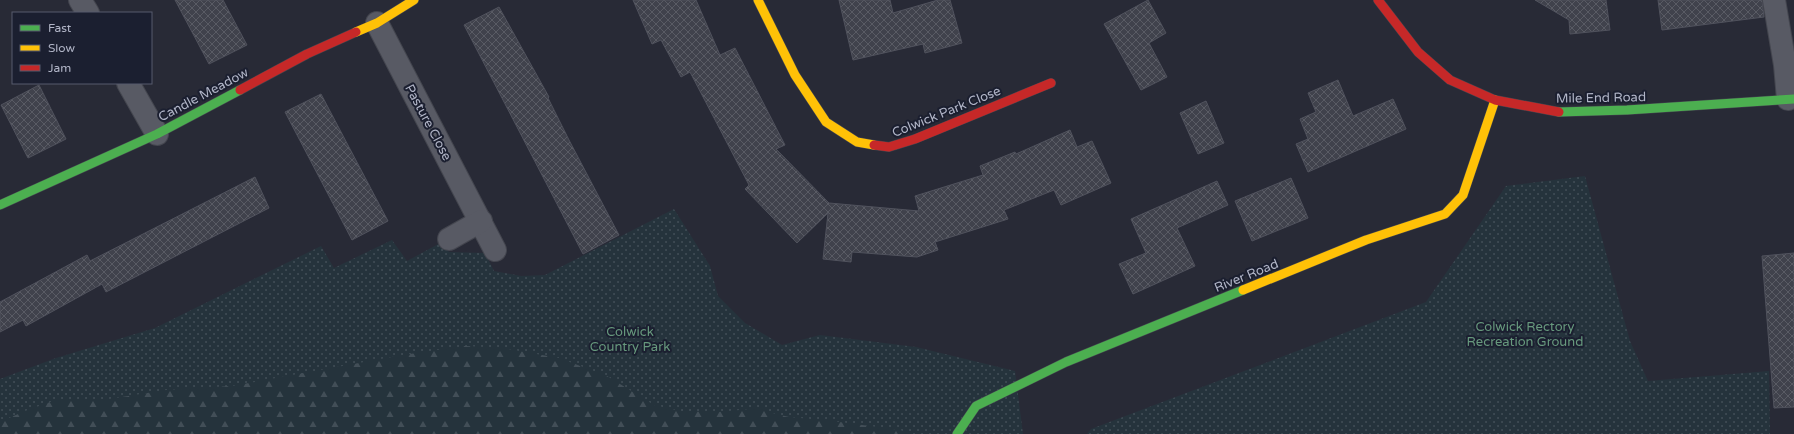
<svg xmlns="http://www.w3.org/2000/svg" width="1794" height="434" font-family="'Varela Round',sans-serif">
<style>
.grass{fill:url(#grass-dots)}
.forest{fill:url(#forest-firs)}
.building{fill:url(#building-cross-hatch);stroke:#50525d}
.lines{fill:none;stroke-linecap:round;stroke-linejoin:round}
.street-casing{stroke:#44464f;stroke-width:24}
.fast-casing{stroke:#44464f;stroke-width:10}
.slow-casing{stroke:#44464f;stroke-width:10}
.jam-casing{stroke:#44464f;stroke-width:10}
.street{stroke:#585a64;stroke-width:22}
.fast{stroke:#4caf50;stroke-width:9}
.slow{stroke:#ffc107;stroke-width:9}
.jam{stroke:#c62828;stroke-width:9}
.labels{text-anchor:middle;stroke-width:4;stroke-linejoin:round;paint-order:stroke}
.street-label{font-size:13px;fill:#b1b5c7;stroke:#1b1f30}
.park-label{font-size:13px;fill:#67997d;stroke:#1b1f30}
</style>
<defs>
<pattern id="grass-dots" width="8" height="8" patternUnits="userSpaceOnUse"><rect width="8" height="8" fill="#25333c"/><path d="M2 2h.1M6 6h.1" fill="none" stroke="#424e57" stroke-width="1.8" stroke-linecap="round"/></pattern>
<pattern id="forest-firs" width="22" height="20" patternUnits="userSpaceOnUse"><rect width="22" height="20" fill="#25333c"/><path d="M5 1l3.5 6h-7zM16 11l3.5 6h-7z" fill="#424e57"/></pattern>
<pattern id="building-cross-hatch" width="8" height="8" patternUnits="userSpaceOnUse"><rect width="8" height="8" fill="#40424c"/><path d="M0 0l8 8M0 8l8-8" fill="none" stroke="#595b64"/></pattern>
</defs>
<rect width="100%" height="100%" fill="#282a36"/>
<g class="grass">
<path d="M1585,176L1630,341L1648,381L1769,371L1770,434H1087L1091,429L1426,302L1506,186Z"/>
<path d="M674,209L710,266L718,296L745,323L782,345L820,335L916,347L1015,371L1023,434H0V379L56,358L155,328L321,246L334,268L392,240L407,261L442,242L449,252L485,253L494,271L521,276L545,275Z"/>
</g>
<path class="forest" d="M465,346L503,348L559,358L607,376L654,405L680,411L718,412L761,408L768,412L789,417L832,421L900,430L913,434H0V422L25,411L56,400H103L166,390L232,386L403,355Z"/>
<g class="building">
<path d="M175,0H223L247,45L209,64Z"/>
<path d="M633,0H696L720,55L735,48L785,145L776,149L829,203L919,211L915,196L983,175L980,166L1015,152L1016,154L1070,130L1077,147L1092,141L1111,183L1061,205L1054,190L1004,210L1008,219L935,242L938,250L917,257L852,252L851,262L823,259L828,213L797,243L745,189L749,185L690,72L681,77L661,40L652,44Z"/>
<path d="M839,0H890L893,13L938,0H950L962,43L925,53L923,44L853,60Z"/>
<path d="M1148,0L1166,33L1149,43L1167,77L1141,90L1104,24Z"/>
<path d="M1535,0H1606L1610,30L1570,34L1569,20Z"/>
<path d="M1658,0H1762L1764,17L1662,30Z"/>
<path d="M499,7L549,97L548,98L569,140L619,235L583,254L464,25Z"/>
<path d="M1338,80L1353,116L1393,99L1406,129L1308,172L1296,144L1308,139L1300,119L1316,112L1308,93Z"/>
<path d="M39,85L66,139L28,158L1,105Z"/>
<path d="M321,94L388,221L352,240L285,112Z"/>
<path d="M1206,101L1224,143L1198,154L1180,113Z"/>
<path d="M255,177L269,208L106,292L102,284L26,326L23,320L0,332V302L87,255L90,261Z"/>
<path d="M1291,178L1308,218L1252,241L1235,201Z"/>
<path d="M1217,181L1228,205L1177,228L1195,266L1133,294L1119,264L1146,253L1131,219Z"/>
<path d="M1794,253V407L1774,408L1762,256Z"/>
</g>
<g class="lines">
<defs>
<g id="street">
<path d="M80,0L88,13"/>
<path d="M1774,0L1785,65L1788,99"/>
<path d="M377,23L495,250"/>
<path d="M128,83L157,134"/>
<path d="M449,239L481,221"/>
</g>
<g id="fast">
<path d="M1559,112L1627,110L1794,99"/>
<path d="M0,205L157,134L240,90"/>
<path d="M957,434L976,406L1066,362L1243,290"/>
</g>
<g id="slow">
<path d="M758,0L795,75L826,122L857,142L874,145"/>
<path d="M356,32L377,23L414,0"/>
<path d="M1243,290L1366,240L1445,214L1463,195L1495,100"/>
</g>
<g id="jam">
<path d="M1378,0L1418,52L1450,80L1495,100L1559,112"/>
<path d="M240,90L307,54L356,32"/>
<path d="M874,145L889,147L915,139L1051,83"/>
</g>
</defs>
<use href="#street" class="street-casing"/>
<use href="#fast" class="fast-casing"/>
<use href="#slow" class="slow-casing"/>
<use href="#jam" class="jam-casing"/>
<use href="#street" class="street"/>
<use href="#fast" class="fast"/>
<use href="#slow" class="slow"/>
<use href="#jam" class="jam"/>
</g>
<g class="labels">
<g class="street-label">
<text transform="translate(203 94) rotate(-28)" y="5">Candle Meadow</text>
<text transform="translate(1601 97) rotate(-1)" y="5">Mile End Road</text>
<text transform="translate(946 111) rotate(-22)" y="5">Colwick Park Close</text>
<text transform="translate(429 122) rotate(62)" y="5">Pasture Close</text>
<text transform="translate(1246 275) rotate(-22)" y="5">River Road</text>
</g>
<g class="park-label">
<text x="1525" y="331">Colwick Rectory<tspan x="1525" dy="15">Recreation Ground</tspan></text>
<text x="630" y="336">Colwick<tspan x="630" dy="15">Country Park</tspan></text>
</g>
</g>
<rect x="12" y="12" width="140" height="72" fill="#1b1f30" stroke="#575b6c"/>
<rect x="20" y="25" width="20" height="6" fill="#4caf50" stroke="#575b6c"/>
<text x="48" y="32" font-size="12" fill="#b1b5c7">Fast</text>
<rect x="20" y="45" width="20" height="6" fill="#ffc107" stroke="#575b6c"/>
<text x="48" y="52" font-size="12" fill="#b1b5c7">Slow</text>
<rect x="20" y="65" width="20" height="6" fill="#c62828" stroke="#575b6c"/>
<text x="48" y="72" font-size="12" fill="#b1b5c7">Jam</text>
</svg>
